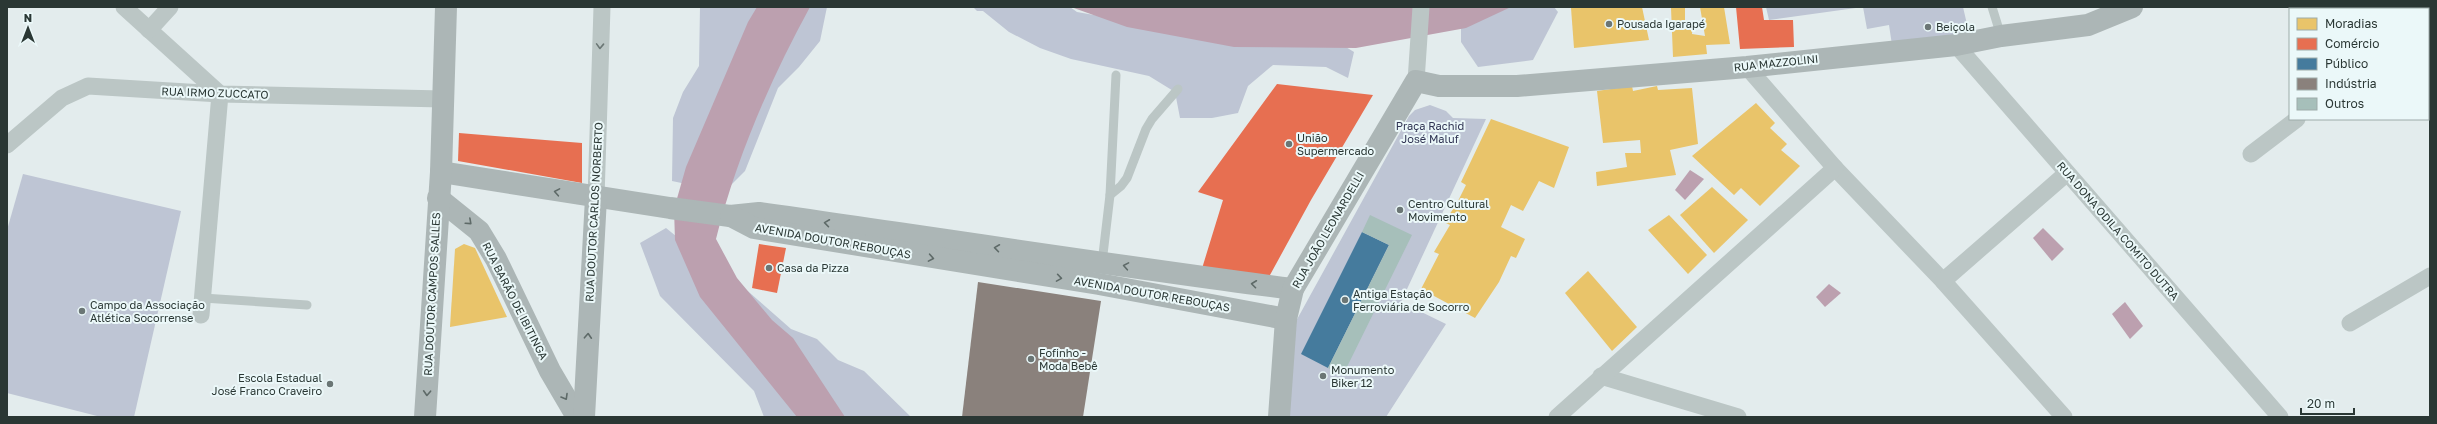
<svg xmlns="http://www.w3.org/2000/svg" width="2437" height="424" font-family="'Golos Text',sans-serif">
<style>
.green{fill:#bec5d4}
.water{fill:#bca0af}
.homes{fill:#e9c46a}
.shops{fill:#e76f51}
.public{fill:#457b9d}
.industry{fill:#8a817c}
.building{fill:#a6bfba}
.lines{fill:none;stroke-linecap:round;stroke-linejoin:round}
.lane{stroke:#bbc6c5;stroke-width:9}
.street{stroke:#bbc6c5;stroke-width:17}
.secondary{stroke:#acb6b6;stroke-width:22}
.oneway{stroke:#6b7775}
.oneway2{stroke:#5e6a68}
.poi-dot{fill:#6b7675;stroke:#ebf8f9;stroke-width:1.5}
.labels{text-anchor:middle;stroke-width:4;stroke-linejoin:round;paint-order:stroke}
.poi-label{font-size:11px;fill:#2a3734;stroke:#ebf8f9;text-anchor:start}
.street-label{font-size:11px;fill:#2a3734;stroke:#ebf8f9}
.park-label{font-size:11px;fill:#303453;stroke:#ebf8f9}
</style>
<rect width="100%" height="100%" fill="#e3eced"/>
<g class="green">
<path d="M700,7H827L820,41L799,67L778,88L745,171L724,192L672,181L673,118L683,92L699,66Z"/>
<path d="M973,7H1070L1077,12L1202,34L1328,36L1354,52L1348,78L1326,67L1273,65L1248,86L1238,113L1212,118H1180L1175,92L1149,76L1071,59L1040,48L1009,32L983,11H977Z"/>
<path d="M1471,7H1554L1558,12L1533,60L1478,67L1461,42V14Z"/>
<path d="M1766,7H1963L1969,33L1892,45L1889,25L1867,29L1863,7L1769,20Z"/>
<path d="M1430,105L1446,111L1453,118L1486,119L1401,302L1446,324L1386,417H1285L1284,343L1409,116L1415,110Z"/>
<path d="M23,174L181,211L134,417H101L7,393V230Z"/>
<path d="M666,228L692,249L718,265L791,329L817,339L838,360L864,371L911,417H764L754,391L660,296L640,243Z"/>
</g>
<g class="water">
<path d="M757,7H810C770,80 736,159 716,239L737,278L772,320L793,338L845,417H797L700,297L675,240L674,209L686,167L748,22Z"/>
<path d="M1071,7H1511L1466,28L1356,48L1234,47L1127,27Z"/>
<path d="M1690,170L1704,179L1685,200L1675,190Z"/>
<path d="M2043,228L2064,249L2052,261L2033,238Z"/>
<path d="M1829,284L1841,293L1825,307L1816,297Z"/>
<path d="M2125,302L2143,326L2130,339L2112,314Z"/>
</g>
<g class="homes">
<path d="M1642,7L1649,40L1574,48L1571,8Z"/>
<path d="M1700,7H1724L1730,44L1706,45L1707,54L1673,57L1671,8H1685V20L1693,22L1692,34L1705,36Z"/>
<path d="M1632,86L1633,91L1657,86L1658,90L1692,88L1698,144L1670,150L1676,175L1597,186L1596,172L1627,167L1625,153H1641L1640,140L1603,143L1597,91Z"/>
<path d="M1756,103L1775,123L1770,128L1787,144L1781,150L1800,166L1760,206L1741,188L1734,195L1692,156Z"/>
<path d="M1491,119L1569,147L1554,188L1539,181L1523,211L1511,205L1501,227L1525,239L1516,258L1511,256L1499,282L1475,318L1421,289L1439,254L1434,252L1450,225L1444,222L1456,205L1466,185L1461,182Z"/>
<path d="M1712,187L1748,220L1714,253L1680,215Z"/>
<path d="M1669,215L1707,255L1688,274L1648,230Z"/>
<path d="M464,244L475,248L507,317L450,327L455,249Z"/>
<path d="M1588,271L1637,327L1612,351L1565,293Z"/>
</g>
<g class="shops">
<path d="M1736,7H1762L1764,20H1793L1794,47L1740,49Z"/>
<path d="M1277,84L1373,95L1311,200L1264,286L1200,275L1223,200L1198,192Z"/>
<path d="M459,133L582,143V183L458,161Z"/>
<path d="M759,244L786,248L777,293L752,288Z"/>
</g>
<path class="public" d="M1362,232L1389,245L1328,368L1301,354Z"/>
<path class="industry" d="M978,282L1101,301L1083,417H962Z"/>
<path class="building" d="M1370,215L1412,235L1343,375L1328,368L1389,245L1362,232Z"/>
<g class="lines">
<g class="lane">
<path d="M1992,7L2001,36"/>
<path d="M1110,195L1121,186L1127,178L1146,129L1152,119L1178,89"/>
<path d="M1102,263L1110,195L1116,75"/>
<path d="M203,298L307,305"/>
</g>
<g class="street">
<path d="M124,7L220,94L201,315"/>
<path d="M2357,7V9"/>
<path d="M2372,7V9"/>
<path d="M149,30L170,7"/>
<path d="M1956,45L2280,417"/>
<path d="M2428,46H2430"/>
<path d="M1747,67L1835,168L1943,281L2064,417"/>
<path d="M1416,81L1421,7"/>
<path d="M7,145L62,98L88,86L220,94L443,99"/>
<path d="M2251,154L2297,119"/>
<path d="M596,198L602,7"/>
<path d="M1943,281L2067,173"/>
<path d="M2350,323L2430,276"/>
<path d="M1601,376L1738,417"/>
<path d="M1557,417L1835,168"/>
</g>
<g class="secondary">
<path d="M441,172L670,208L730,216L759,213C937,238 1115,266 1293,289"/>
<path d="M438,198L479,231L496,259L550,371L577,417"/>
<path d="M731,216L754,228L1099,284L1286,319"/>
<path d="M425,417L441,172L446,7"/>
<path d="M584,417L596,198"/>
<path d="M1279,417L1286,319L1293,289L1416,81L1439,86H1517L1747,67L1956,45L2001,36L2088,25L2132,7"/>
</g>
</g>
<defs><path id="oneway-chevron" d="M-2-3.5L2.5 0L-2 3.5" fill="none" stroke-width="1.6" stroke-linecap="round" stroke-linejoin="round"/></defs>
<use class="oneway" href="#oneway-chevron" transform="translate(600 46) rotate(92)"/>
<g class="oneway2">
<use href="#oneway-chevron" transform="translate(557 192) rotate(-170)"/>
<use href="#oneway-chevron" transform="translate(469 222) rotate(42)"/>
<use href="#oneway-chevron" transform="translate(827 223) rotate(-172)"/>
<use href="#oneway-chevron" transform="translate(997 248) rotate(-172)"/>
<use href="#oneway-chevron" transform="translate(931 258) rotate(10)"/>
<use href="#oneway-chevron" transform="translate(1126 266) rotate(-170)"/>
<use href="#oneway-chevron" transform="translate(1059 278) rotate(9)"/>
<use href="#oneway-chevron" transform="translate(1254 284) rotate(-173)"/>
<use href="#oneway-chevron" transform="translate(588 336) rotate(-87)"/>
<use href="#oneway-chevron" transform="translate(427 393) rotate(93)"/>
<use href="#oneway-chevron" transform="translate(565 397) rotate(60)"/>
</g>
<g class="poi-dot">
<circle cx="1609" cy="24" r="4"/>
<circle cx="1928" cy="27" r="4"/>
<circle cx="1289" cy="144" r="4"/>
<circle cx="1400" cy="210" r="4"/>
<circle cx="769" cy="268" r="4"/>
<circle cx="1345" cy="300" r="4"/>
<circle cx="82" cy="311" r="4"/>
<circle cx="1031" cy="359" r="4"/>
<circle cx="1323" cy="376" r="4"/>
<circle cx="330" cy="384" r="4"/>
</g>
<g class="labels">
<g class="poi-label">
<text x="1617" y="28">Pousada Igarapé</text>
<text x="1936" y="31">Beiçola</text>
<text x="1297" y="142">União<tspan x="1297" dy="13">Supermercado</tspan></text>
<text x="1408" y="208">Centro Cultural<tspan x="1408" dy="13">Movimento</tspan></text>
<text x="777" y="272">Casa da Pizza</text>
<text x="1353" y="298">Antiga Estação<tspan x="1353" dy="13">Ferroviária de Socorro</tspan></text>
<text x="90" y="309">Campo da Associação<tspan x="90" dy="13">Atlética Socorrense</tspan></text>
<text x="1039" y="357">Fofinho -<tspan x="1039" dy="13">Moda Bebê</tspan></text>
<text x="1331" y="374">Monumento<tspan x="1331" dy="13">Biker 12</tspan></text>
<text x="322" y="382" text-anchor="end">Escola Estadual<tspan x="322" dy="13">José Franco Craveiro</tspan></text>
</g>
<g class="street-label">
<text transform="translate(1776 63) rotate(-6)" y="4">RUA MAZZOLINI</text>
<text transform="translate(215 93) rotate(2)" y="4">RUA IRMO ZUCCATO</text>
<text transform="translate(594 212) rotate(-87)" y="4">RUA DOUTOR CARLOS NORBERTO</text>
<text transform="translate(1328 230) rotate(-60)" y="4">RUA JOÃO LEONARDELLI</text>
<text transform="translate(2118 231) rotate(49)" y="4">RUA DONA ODILA COMITO DUTRA</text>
<text transform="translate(833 241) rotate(10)" y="4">AVENIDA DOUTOR REBOUÇAS</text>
<text transform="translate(432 294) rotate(-87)" y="4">RUA DOUTOR CAMPOS SALLES</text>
<text transform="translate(1152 294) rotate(10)" y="4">AVENIDA DOUTOR REBOUÇAS</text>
<text transform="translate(515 301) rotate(63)" y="4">RUA BARÃO DE IBITINGA</text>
</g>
<g class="park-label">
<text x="1430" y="130">Praça Rachid<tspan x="1430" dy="13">José Maluf</tspan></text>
</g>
</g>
<rect width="2437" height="424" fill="none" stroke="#2a3734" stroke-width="16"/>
<rect x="2289" y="8" width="140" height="112" fill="#ebf8f9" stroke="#9eabaa"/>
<rect x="2297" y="18" width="20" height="12" fill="#e9c46a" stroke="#9eabaa"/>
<text x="2325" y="28" font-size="12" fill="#2a3734">Moradias</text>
<rect x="2297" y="38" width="20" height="12" fill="#e76f51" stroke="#9eabaa"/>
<text x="2325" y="48" font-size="12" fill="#2a3734">Comércio</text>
<rect x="2297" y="58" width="20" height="12" fill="#457b9d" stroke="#9eabaa"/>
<text x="2325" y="68" font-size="12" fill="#2a3734">Público</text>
<rect x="2297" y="78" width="20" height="12" fill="#8a817c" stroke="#9eabaa"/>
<text x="2325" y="88" font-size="12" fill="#2a3734">Indústria</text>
<rect x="2297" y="98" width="20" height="12" fill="#a6bfba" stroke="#9eabaa"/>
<text x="2325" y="108" font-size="12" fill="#2a3734">Outros</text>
<g transform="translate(28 28)" stroke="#ebf8f9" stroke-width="3" paint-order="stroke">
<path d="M0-3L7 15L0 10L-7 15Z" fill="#2a3734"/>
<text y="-6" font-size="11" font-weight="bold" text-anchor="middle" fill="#2a3734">N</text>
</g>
<path d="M2301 408v6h53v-6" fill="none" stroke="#2a3734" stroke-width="2"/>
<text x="2307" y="408" font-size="12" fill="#2a3734" stroke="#ebf8f9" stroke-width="3" paint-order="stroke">20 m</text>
</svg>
